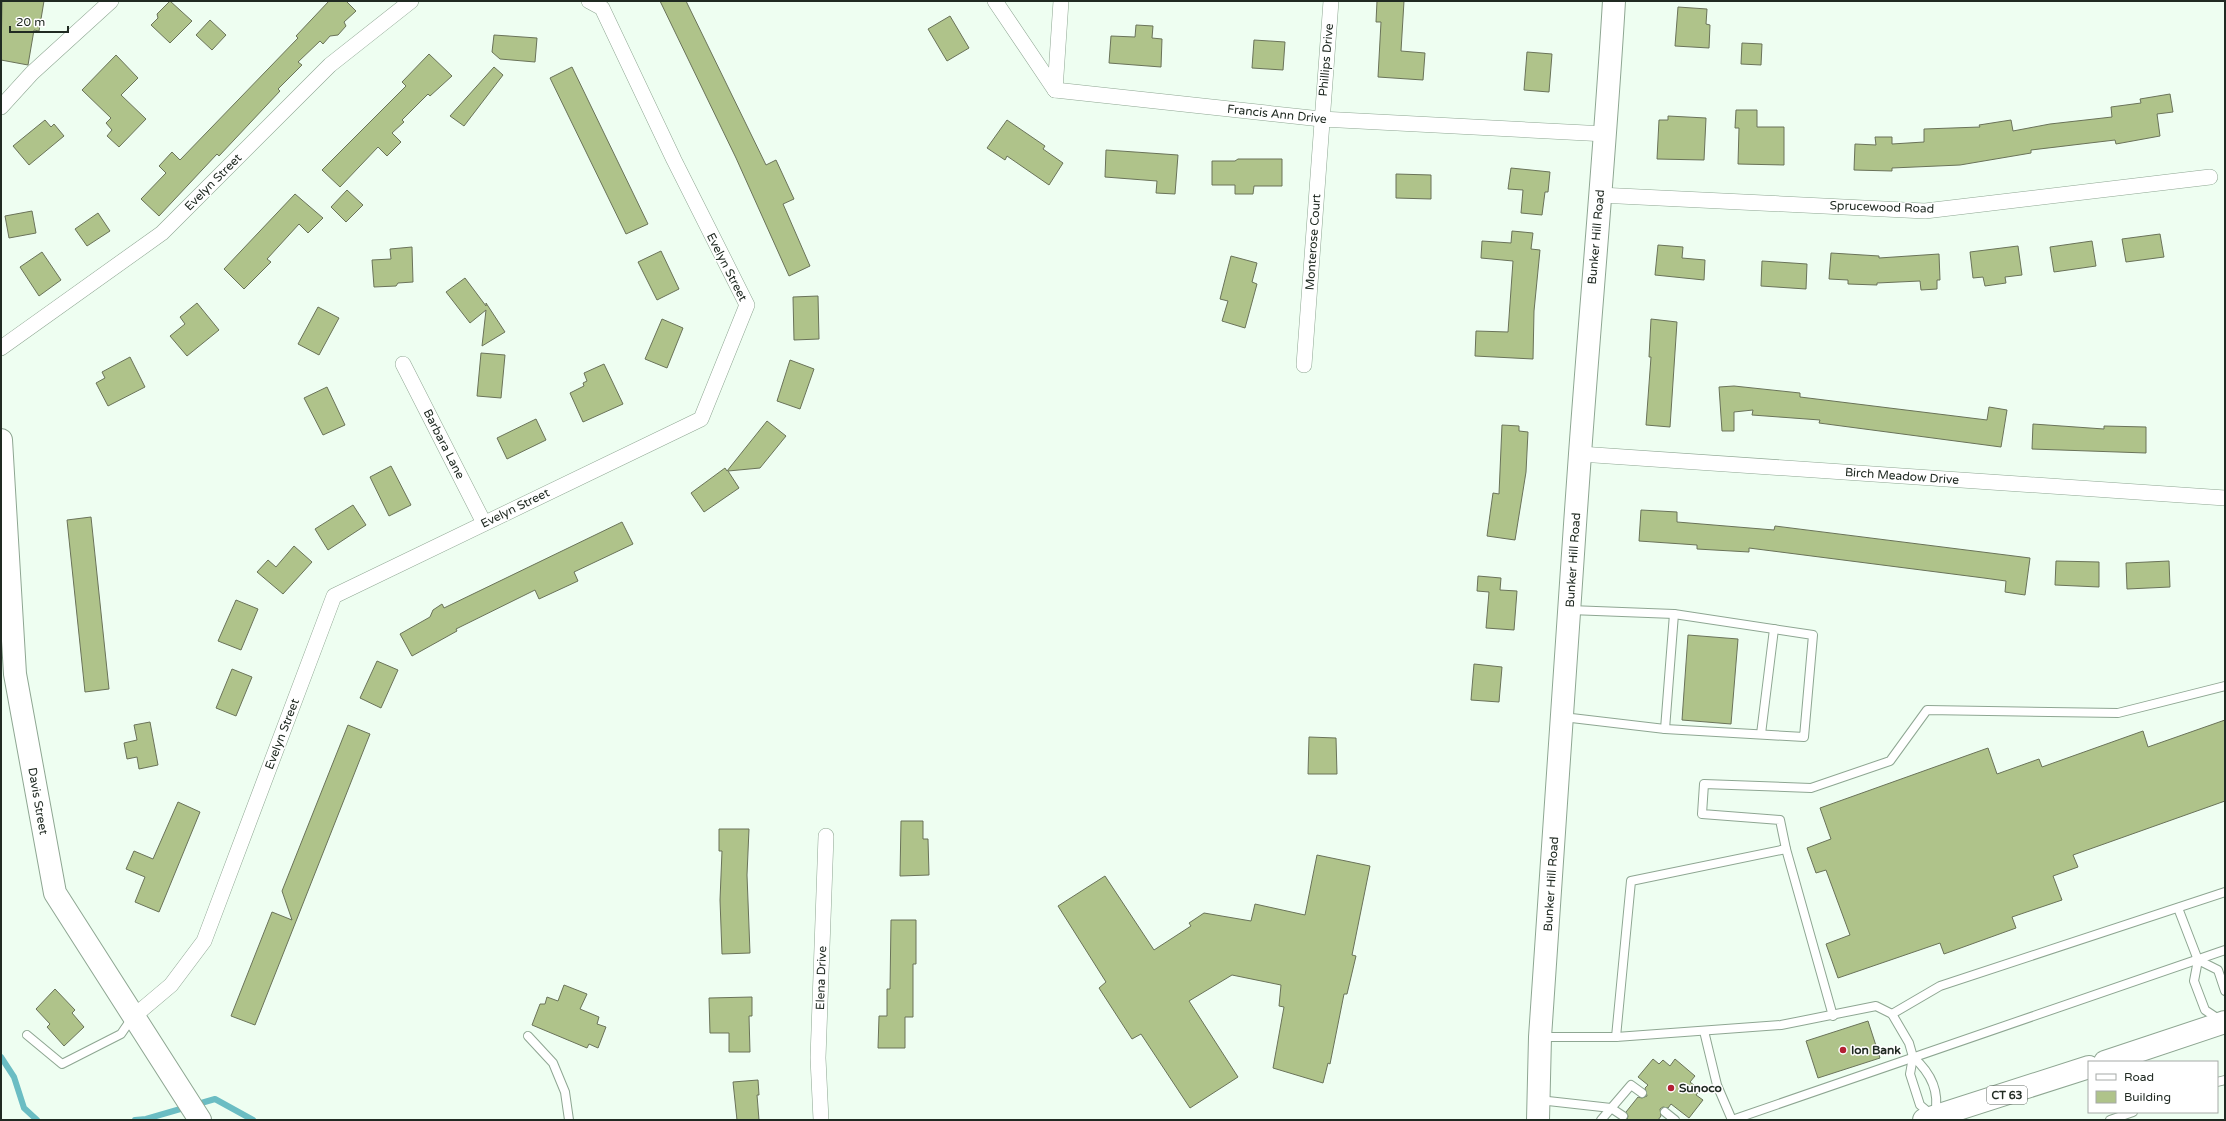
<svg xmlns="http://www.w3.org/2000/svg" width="2226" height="1121" font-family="'Varela Round',sans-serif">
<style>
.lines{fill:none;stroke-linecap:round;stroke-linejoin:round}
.stream{stroke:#6bbdc3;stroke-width:6}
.building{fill:#afc38a;stroke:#6a7359}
.service-casing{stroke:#8ea692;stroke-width:10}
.minor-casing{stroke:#8ea692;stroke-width:16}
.secondary-casing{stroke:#8ea692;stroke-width:24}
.primary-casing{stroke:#8ea692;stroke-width:24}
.service{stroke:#fff;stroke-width:8}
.minor{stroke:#fff;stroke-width:15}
.secondary{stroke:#fff;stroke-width:22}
.primary{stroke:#fff;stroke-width:22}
.poi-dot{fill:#b32134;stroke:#fff;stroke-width:1.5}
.labels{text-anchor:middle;stroke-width:3;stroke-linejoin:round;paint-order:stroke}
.shield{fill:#fff;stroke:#636a64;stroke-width:1}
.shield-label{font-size:11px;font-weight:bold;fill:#202a22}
.street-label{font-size:12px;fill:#202a22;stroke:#fff}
.poi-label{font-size:12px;font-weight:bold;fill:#202a22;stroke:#fff;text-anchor:start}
</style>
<rect width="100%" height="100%" fill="#eefef1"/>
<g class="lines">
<g class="stream">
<path d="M1,1057L14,1077L24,1108L37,1120"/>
<path d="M135,1120L146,1119L215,1099L253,1120"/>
</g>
</g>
<g class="building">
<path d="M2,1H44L39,31L34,30L28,65L1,60Z"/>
<path d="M170,1L192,21L170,43L151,25L158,18L157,14Z"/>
<path d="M329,1H346L356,11L344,22L346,26L338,35L330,36L323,44L320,41L298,62L302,65L278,89L280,91L219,156L217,154L159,216L141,199L166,173L159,166L172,152L180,160L298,38L296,36Z"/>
<path d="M660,1H686L766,165L776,160L794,199L783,204L810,266L789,276L736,158Z"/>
<path d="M1377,1H1404L1401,51L1425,53L1423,80L1378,77L1381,22H1376Z"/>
<path d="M1678,7L1707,9L1706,24L1710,25L1709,48L1675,46Z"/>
<path d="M950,16L969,48L947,61L928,29Z"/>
<path d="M210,20L226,35L212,50L196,35Z"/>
<path d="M1136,25L1153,26L1152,38L1162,39L1161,67L1109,63L1111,36L1135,37Z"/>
<path d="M494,35L537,38L535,62L500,59L492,52Z"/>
<path d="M1254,40L1285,42L1283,70L1252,68Z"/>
<path d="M1742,43L1762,44L1761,65L1741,64Z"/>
<path d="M1527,52L1552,54L1549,92L1524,90Z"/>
<path d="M429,54L452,76L430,96L428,94L402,120L404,122L392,133L401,142L387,156L378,147L340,187L322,170L406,86L402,82Z"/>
<path d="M116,55L138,78L121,95L146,119L119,147L107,136L112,130L106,123L111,118L82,90Z"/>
<path d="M494,67L503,75L464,126L450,116Z"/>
<path d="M572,67L648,224L626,234L550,78Z"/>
<path d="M2170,94L2173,112L2157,114L2160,136L2116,144L2115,140L2031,150V153L1960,165L1892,168V171L1854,170L1855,144L1876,145L1875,137H1892V144L1924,142V129L1980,127L1979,125L2011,120L2013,131L2050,124L2112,117L2111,107L2141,103L2140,99Z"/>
<path d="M1736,110H1757V127H1784V165L1738,164L1739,128H1735Z"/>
<path d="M1668,116L1706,118L1704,160L1657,159L1659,120H1668Z"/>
<path d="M45,120L51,127L54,124L64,136L29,165L13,146Z"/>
<path d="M1007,120L1045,146L1043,149L1063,163L1049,185L1007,156L1005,160L987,148Z"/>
<path d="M1106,150L1178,155L1175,194L1156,193L1157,181L1105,177Z"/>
<path d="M1238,159H1282V186H1254L1253,194H1235V185H1212V161H1235Z"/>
<path d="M1511,168L1550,172L1548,192H1545L1542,215L1521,213L1523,190L1508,189Z"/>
<path d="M1396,174L1431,175V199L1396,198Z"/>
<path d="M347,190L363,205L346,222L331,207Z"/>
<path d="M295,194L323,218L308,233L299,224L267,259L271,262L244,289L224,269Z"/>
<path d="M32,211L36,233L9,238L5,216Z"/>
<path d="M98,213L110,231L87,246L75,229Z"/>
<path d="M1512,231L1533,233L1531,249L1540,250L1534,311L1533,359L1475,356L1476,331L1508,332L1513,261L1481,258L1482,241L1511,243Z"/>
<path d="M2160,234L2164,257L2126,262L2122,239Z"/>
<path d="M2092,241L2096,266L2054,272L2050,247Z"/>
<path d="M1658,245L1683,247L1682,258L1705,260L1704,280L1655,275Z"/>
<path d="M2018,246L2022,275L2005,277L2006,283L1985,286L1983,277L1973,278L1970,252Z"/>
<path d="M412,247L413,282L398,283L396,286L374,287L372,260L391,259L390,249Z"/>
<path d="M661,251L679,289L657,300L638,262Z"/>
<path d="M42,252L61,280L39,296L20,267Z"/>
<path d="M1831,253L1879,256V258L1939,254L1940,280H1937V289L1921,290L1920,281L1877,283V285L1848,284V280L1829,279Z"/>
<path d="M1231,256L1257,263L1252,282L1257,284L1245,328L1222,321L1228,301L1220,299Z"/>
<path d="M1762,261L1807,264L1806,289L1761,286Z"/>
<path d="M465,278L486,306V303L505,332L482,346L486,310L470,323L446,292Z"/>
<path d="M818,296L819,339L794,340L793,297Z"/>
<path d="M197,303L219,330L187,356L170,336L185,324L180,317Z"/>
<path d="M318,307L339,318L319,355L298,344Z"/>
<path d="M662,319L683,328L667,368L645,359Z"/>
<path d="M1651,319L1677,322L1670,427L1646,425L1651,357H1649Z"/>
<path d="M481,353L505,355L501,398L477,396Z"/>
<path d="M130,357L145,387L108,406L96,383L105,378L102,372Z"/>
<path d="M790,360L814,369L800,409L777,401Z"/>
<path d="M604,364L623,404L583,422L570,393L584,386L583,383L587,381L584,373Z"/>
<path d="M1734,386L1800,393V397L1987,420L1989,407L2007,410L2001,447L1819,423L1820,420L1752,415L1753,410L1734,412V431H1722L1719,387Z"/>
<path d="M327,387L345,425L323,435L304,398Z"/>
<path d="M536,419L546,440L507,459L497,438Z"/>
<path d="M767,421L786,436L760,468L728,471L739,488L704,512L691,493L725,468L727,471Z"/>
<path d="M2033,424L2104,429V426L2146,427V453L2032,449Z"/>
<path d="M1502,425L1519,426V431L1528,432L1526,472L1515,540L1487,536L1493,493L1499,494Z"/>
<path d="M391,466L411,505L389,516L370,477Z"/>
<path d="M353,505L366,525L328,550L315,529Z"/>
<path d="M1641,510L1677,512V522L1774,530L1775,526L2030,558L2025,595L2005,592L2006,581L1984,578L1749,548V552L1697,549V545L1639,541Z"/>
<path d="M91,517L109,689L85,692L67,520Z"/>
<path d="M622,522L633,544L574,572L578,581L539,599L535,590L456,629L457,631L412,656L400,634L430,617L433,610L442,604L444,608Z"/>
<path d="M294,546L312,562L283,594L257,572L268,560L276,567Z"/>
<path d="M2056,561L2099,562V587L2055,585Z"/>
<path d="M2169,561L2170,587L2127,589L2126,563Z"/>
<path d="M1478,576L1501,578L1500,590L1517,591L1514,630L1486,628L1489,592L1477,591Z"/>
<path d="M236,600L258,609L241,650L218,641Z"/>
<path d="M1688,635L1738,639L1731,724L1682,720Z"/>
<path d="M377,661L398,670L381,708L360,698Z"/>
<path d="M1474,664L1502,667L1499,702L1471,700Z"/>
<path d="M232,669L252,677L236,716L216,708Z"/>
<path d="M2225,720V801L2073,855L2078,867L2053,876L2062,900L2012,917L2016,928L1944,954L1940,943L1838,978L1826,944L1850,935L1826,870L1816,873L1807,848L1831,839L1820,808L1988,748L1997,774L2039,759L2042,767L2143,731L2148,747Z"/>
<path d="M150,722L158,765L139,769L137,757L127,759L124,743L137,740L134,725Z"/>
<path d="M348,725L370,734L255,1025L231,1016L272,912L292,920L282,891Z"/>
<path d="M1309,737L1336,738L1337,774H1308Z"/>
<path d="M178,802L200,812L159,912L135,902L145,877L126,869L134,851L153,859Z"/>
<path d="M901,821H923V839H928L929,875L900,876Z"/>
<path d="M719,829H749L747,875L750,953L722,954L720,900L722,851H719Z"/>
<path d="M1317,855L1370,866L1352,955L1356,956L1347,994H1344L1330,1064L1328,1063L1323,1083L1273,1068L1284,1007L1279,1006L1281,985L1232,975L1189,1001L1238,1077L1190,1108L1141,1034L1132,1039L1099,988L1106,982L1058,906L1105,876L1154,950L1191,926L1189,923L1204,913L1251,921L1255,904L1305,915Z"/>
<path d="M891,920H916V964H913V1017H905V1048H878L879,1016H887V989H890Z"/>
<path d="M564,985L587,994L580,1009L599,1017L597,1024L606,1027L598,1048L589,1044L587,1048L532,1025L540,1004H545L547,997L558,1001Z"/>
<path d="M55,989L75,1010L72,1013L84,1027L64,1046L47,1027L50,1024L36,1009Z"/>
<path d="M752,997V1016H749L750,1052H729V1033H710L709,998Z"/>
<path d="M1868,1021L1880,1058L1818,1078L1806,1041Z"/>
<path d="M1653,1059L1659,1064L1663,1060L1670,1066L1675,1059L1695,1076L1690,1082L1700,1090L1696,1095L1703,1100L1689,1118L1671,1104L1668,1108L1663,1107L1660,1109L1661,1116L1658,1120H1627L1628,1116L1626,1112L1638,1097L1642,1098L1647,1096L1645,1088L1648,1085L1638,1077Z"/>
<path d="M758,1080L759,1095H757L759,1120H737L733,1082Z"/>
</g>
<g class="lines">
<defs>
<g id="service">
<path d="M1563,717L1665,729L1804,737L1813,635L1674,614L1570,610"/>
<path d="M1665,729L1674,614"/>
<path d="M1761,734L1774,629"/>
<path d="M1786,849L1780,820L1702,814L1704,784L1811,788L1890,761L1927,710L2118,713L2225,686"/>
<path d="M2178,908L2198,960L2194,981L2205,1010L2220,1020"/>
<path d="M2198,960L2218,970L2225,991"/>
<path d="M1892,1014L1940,986L2225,892"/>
<path d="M1704,1031L1717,1085L1732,1120"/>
<path d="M27,1035L62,1064L121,1034L132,1018"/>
<path d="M528,1036L553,1063L565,1092L569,1120"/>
<path d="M1541,1037H1616L1781,1025L1876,1006L1892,1014L1909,1043L1913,1057L1910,1074L1920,1105L1932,1115"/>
<path d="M1616,1037L1631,881L1786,849L1833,1016"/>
<path d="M1913,1057C1930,1072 1940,1091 1935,1114"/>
<path d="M2217,1082L2225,1080"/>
<path d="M1539,1100L1611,1108L1623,1116"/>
<path d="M1665,1112L1675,1120"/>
<path d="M1601,1120L1631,1085L1642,1093"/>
<path d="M1732,1120L2225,950"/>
<path d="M2110,1120L2133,1112"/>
</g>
<g id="minor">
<path d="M995,1L1055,90L1321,119L1606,134"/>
<path d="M1055,90L1061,1"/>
<path d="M1,107L32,73L111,1"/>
<path d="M1599,195L1925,211L2210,177"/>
<path d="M1,348L162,233L330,65L411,1"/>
<path d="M403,364L484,523"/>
<path d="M1304,365L1331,1"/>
<path d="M1580,454L2225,498"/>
<path d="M133,1017L171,985L204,941L334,596L701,419L747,305L674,160L602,8L589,1"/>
<path d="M821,1120L818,1058L826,836"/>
</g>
<g id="secondary">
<path d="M1,440L15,674L55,893L200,1120"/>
<path d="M1538,1120L1540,1037C1554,842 1566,648 1580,454C1591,303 1605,152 1614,1"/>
</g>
<g id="primary">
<path d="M2105,1062L2225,1022"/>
<path d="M1924,1120L2089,1067"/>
</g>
</defs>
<use href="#service" class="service-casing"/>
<use href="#minor" class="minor-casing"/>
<use href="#secondary" class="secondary-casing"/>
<use href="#primary" class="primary-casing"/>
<use href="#service" class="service"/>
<use href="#minor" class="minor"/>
<use href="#secondary" class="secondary"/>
<use href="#primary" class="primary"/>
</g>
<g class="poi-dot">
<circle cx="1843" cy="1050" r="4"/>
<circle cx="1671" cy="1088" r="4"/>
</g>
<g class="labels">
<rect class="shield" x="1987" y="1086" width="40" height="18" rx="3"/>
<g class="shield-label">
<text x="2007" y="1099">CT 63</text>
</g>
<g class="street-label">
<text transform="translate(1326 60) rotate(-85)" y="4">Phillips Drive</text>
<text transform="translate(1277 114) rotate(6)" y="4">Francis Ann Drive</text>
<text transform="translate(213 182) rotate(-45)" y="4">Evelyn Street</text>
<text transform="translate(1882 207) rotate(2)" y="4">Sprucewood Road</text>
<text transform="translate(1596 237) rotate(-85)" y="4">Bunker Hill Road</text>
<text transform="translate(1313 242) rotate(-86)" y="4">Monterose Court</text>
<text transform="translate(727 267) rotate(63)" y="4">Evelyn Street</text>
<text transform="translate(444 444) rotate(63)" y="4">Barbara Lane</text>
<text transform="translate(1902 476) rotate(4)" y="4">Birch Meadow Drive</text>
<text transform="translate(515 508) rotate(-26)" y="4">Evelyn Street</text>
<text transform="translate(1573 560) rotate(-86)" y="4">Bunker Hill Road</text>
<text transform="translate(282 734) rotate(-69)" y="4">Evelyn Street</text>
<text transform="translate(38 801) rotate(80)" y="4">Davis Street</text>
<text transform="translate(1551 884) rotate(-86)" y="4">Bunker Hill Road</text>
<text transform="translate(821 978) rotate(-88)" y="4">Elena Drive</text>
</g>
<g class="poi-label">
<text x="1851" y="1054">Ion Bank</text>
<text x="1679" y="1092">Sunoco</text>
</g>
</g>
<rect width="2226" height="1121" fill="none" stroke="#202a22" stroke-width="4"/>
<rect x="2088" y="1061" width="130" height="52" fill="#ffffff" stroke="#a6aaa7"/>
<rect x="2096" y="1074" width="20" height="6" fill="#ffffff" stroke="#a6aaa7"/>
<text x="2124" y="1081" font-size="12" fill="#202a22">Road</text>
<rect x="2096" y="1091" width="20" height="12" fill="#afc38a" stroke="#a6aaa7"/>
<text x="2124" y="1101" font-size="12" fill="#202a22">Building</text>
<path d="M10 26v6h58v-6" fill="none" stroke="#202a22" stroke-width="2"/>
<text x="16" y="26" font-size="12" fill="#202a22" stroke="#ffffff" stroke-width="3" paint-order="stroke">20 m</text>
</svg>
